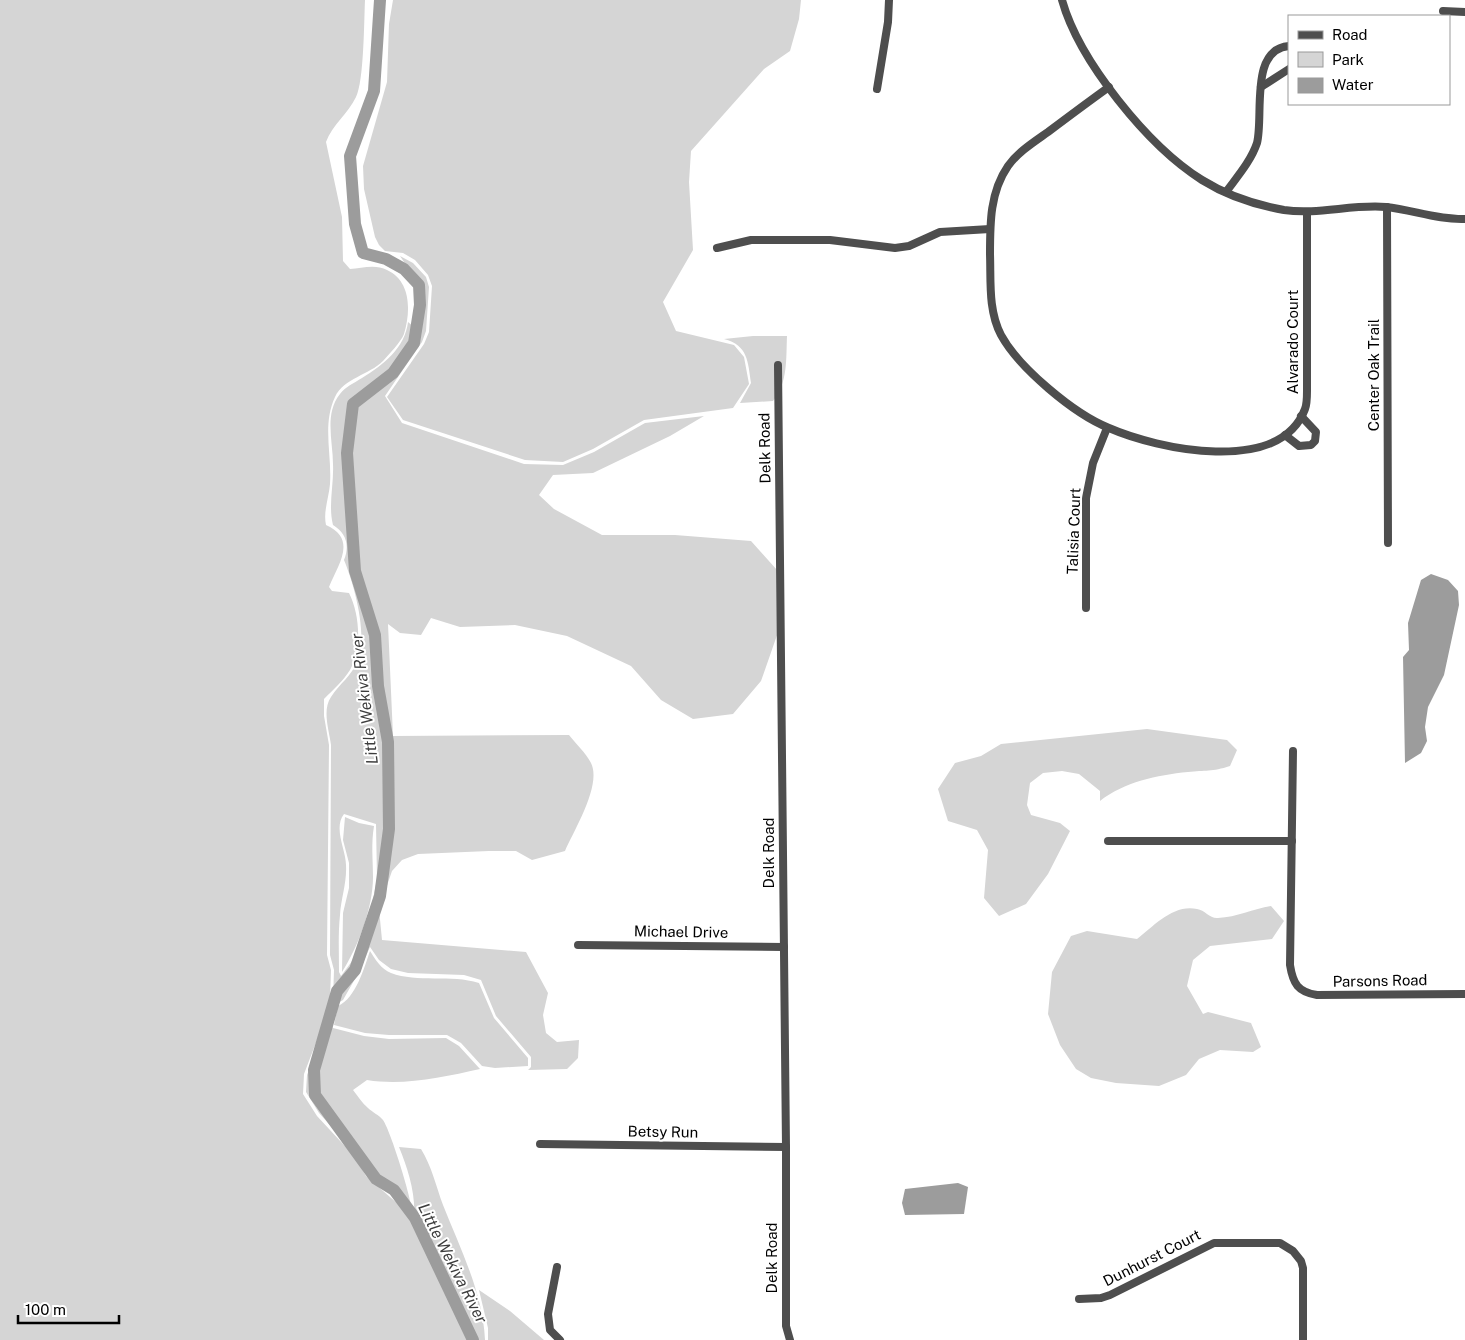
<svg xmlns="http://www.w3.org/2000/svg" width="1465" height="1340" font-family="'Public Sans',sans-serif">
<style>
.green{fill:#d5d5d5;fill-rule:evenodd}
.water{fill:#9c9c9c}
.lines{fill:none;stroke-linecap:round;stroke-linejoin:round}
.river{stroke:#9c9c9c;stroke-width:12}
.minor{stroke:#4e4e4e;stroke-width:8}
.labels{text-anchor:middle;stroke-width:4;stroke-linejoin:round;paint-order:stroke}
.street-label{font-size:15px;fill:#000;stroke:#fff}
.water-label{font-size:16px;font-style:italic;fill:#3d3d3d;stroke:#fff}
</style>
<rect width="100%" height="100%" fill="#fff"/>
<g class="green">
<path d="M0,0H365C364,21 364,81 356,97C348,114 332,125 326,142L342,217L343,261L350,269C362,268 376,264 387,270C411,281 411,311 404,334C401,342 389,354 383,361C369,375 344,378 335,397C322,425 332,454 330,484C329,497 323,512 326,525C358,539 338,565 329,587L332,591L349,593C360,615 362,648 350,670C343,681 333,690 324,699V716L329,745L327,955L331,970L330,1000L325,1019L304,1074L303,1094L317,1116L355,1157L366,1176L414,1218C416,1194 408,1169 399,1147L421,1149C432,1167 436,1186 443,1205C460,1248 483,1293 485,1340H0Z"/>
<path d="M393,0H801L799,19L790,51L764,69L691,151L689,182L693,250L663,302L676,331L734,345L744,357L749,384L733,408L644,420L593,449L563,462L525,460L403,420L387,397L424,344L429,332L432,286L428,275L415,260L403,253L385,251L379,245L375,237L364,189L363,166L387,82L389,24Z"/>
<path d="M400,256L413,263L426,277L429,287L426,331L422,342L385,396L402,423L524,464L563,465L594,452L645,423L704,416L670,436L593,473L553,475L539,495L554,509L602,535H675L751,541L777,570L783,618L761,681L733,714L693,719L661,700L631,666L567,636L515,625L460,627L431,618L421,635L400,633L388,624L393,736L569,735C575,743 586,753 591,763C602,785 574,830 565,851L532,860L516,851H489L418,854L402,860L392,871L379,909L382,940L526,952L548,993L543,1015L546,1033L557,1042L579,1040L578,1058L567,1069L528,1070L531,1067V1057L496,1016L481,980L464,975L408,973L391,969L379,960L370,947L360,970L343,1000L336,1004L331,1024L333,1028L364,1036L389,1039L446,1038L459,1046L480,1069C444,1077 404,1086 367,1080L353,1090C358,1096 362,1103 368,1108C372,1112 379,1115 383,1120C391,1132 411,1197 412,1211L368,1173L357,1155L319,1113L306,1092L307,1075L328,1020L333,1000L334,970L330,955L331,745C329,730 322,710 331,697C340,683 351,677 358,660C368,634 354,584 344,560C350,545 346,533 333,525C328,505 334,485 333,464C333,442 324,414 340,394C345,387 354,383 362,378C383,365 405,348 408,322L414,327L423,321C423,288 418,282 400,256ZM344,814L376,824L377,879L368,924L358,953L341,976L339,972C339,953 338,934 340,915C341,898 347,883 346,865C346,850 333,828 344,814Z"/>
<path d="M753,336H787C786,359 788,383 773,401L740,403L751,383C748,362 748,345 724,339Z"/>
<path d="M1147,729L1227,740L1237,750L1230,766C1212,772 1205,770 1188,772C1157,775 1124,782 1100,801V791L1079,774L1062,771L1043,773L1030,783L1027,805L1031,815L1060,823L1070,831L1048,874L1026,904L999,916L984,898L988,850L977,830L948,821L938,789L955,763L981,756L1001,744Z"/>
<path d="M345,817L359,823L374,826C371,843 373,860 373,877C373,908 358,947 342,972L343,913L349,888V863L343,840Z"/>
<path d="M1271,906L1284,921L1272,939L1210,946L1193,960L1187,986L1203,1014L1208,1012L1251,1023L1261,1047L1253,1052L1220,1050L1199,1059L1186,1075L1159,1086L1116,1083L1091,1078L1076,1069L1060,1045L1048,1014L1052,972L1071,936L1087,931L1137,939C1154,926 1173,904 1197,909C1205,910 1210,919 1218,918C1237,917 1253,909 1271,906Z"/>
<path d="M370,951C375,959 381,969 391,973C417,983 451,974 479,983L494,1018L528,1058V1066L495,1068L482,1066L461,1043L447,1035H389L365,1033L334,1025L338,1006C356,998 364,968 370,951Z"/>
<path d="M479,1290L510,1311L544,1340H488V1328Z"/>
</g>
<g class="water">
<path d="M1431,574L1448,580L1458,591L1459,605L1444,675L1428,707L1425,727L1427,741L1421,753L1405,763L1403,657L1409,650L1408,623L1421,580Z"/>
<path d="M958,1183L968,1187L964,1214L905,1215L902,1203L905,1189Z"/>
</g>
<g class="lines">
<path class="river" d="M380,0L374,91L350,156L355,224L363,253L386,259L404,269L419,285L420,305L414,343L393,373L353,404L347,453L355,571L375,635L378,686L388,742L389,829L380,896L355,970L337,991L314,1070L315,1095L376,1179L394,1190L415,1218L473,1340"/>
<g class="minor">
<path d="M1062,0C1079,61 1148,146 1202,180C1226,195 1256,205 1284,210C1318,215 1352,204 1386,207C1413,210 1438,220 1465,219"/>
<path d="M1443,11L1465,12"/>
<path d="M1109,87C1088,102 1068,117 1048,132C1034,142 1018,152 1008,166C990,192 990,223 990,254C991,281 988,310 1001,335C1019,368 1074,414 1109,428C1157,449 1280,476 1305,409C1307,404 1307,397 1307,391V212"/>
<path d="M1261,87L1289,69"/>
<path d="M877,89L888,22L889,0"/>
<path d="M1226,192C1237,177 1251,161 1257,143C1264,116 1249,49 1289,46"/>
<path d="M1387,207L1388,543"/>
<path d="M717,248L751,240H830L895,248L909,246L940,232L990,229"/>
<path d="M778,365L786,1147V1326L790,1340"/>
<path d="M1285,435L1299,446L1311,445L1315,441L1316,432L1301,416"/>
<path d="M1086,608V498L1093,463L1107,428"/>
<path d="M1293,751L1290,965C1293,984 1298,992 1317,995L1465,994"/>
<path d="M1108,841H1292"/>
<path d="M578,945L784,947"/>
<path d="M540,1144L786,1147"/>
<path d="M557,1267L548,1314L550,1330L560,1340"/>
<path d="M1079,1299L1101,1298L1110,1295L1214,1243H1280L1293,1251L1301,1261L1303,1268V1340"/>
</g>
</g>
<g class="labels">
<g class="street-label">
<text transform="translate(1293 342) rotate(-90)" y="5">Alvarado Court</text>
<text transform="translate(1374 375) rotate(-90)" y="5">Center Oak Trail</text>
<text transform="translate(765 448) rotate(-91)" y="5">Delk Road</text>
<text transform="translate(1074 531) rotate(-88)" y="5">Talisia Court</text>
<text transform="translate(769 853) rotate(-90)" y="5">Delk Road</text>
<text transform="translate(681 932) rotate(1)" y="5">Michael Drive</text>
<text transform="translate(1380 981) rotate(-1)" y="5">Parsons Road</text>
<text transform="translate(663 1132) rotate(1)" y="5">Betsy Run</text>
<text transform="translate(772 1258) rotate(-90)" y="5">Delk Road</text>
<text transform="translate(1152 1258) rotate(-27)" y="5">Dunhurst Court</text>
</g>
<g class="water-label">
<text transform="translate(364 699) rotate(-97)" y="6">Little Wekiva River</text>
<text transform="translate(453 1263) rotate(63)" y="6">Little Wekiva River</text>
</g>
</g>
<rect x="1288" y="15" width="162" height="90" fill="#ffffff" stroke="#999999"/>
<rect x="1298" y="31" width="25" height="8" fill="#4e4e4e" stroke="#999999"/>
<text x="1332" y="40" font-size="15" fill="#000000">Road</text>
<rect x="1298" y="52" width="25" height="15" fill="#d5d5d5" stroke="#999999"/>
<text x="1332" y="65" font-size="15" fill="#000000">Park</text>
<rect x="1298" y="78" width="25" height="15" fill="#9c9c9c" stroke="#999999"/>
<text x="1332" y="90" font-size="15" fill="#000000">Water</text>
<path d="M18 1315v8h101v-8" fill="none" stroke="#000000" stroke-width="2.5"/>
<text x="25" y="1315" font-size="15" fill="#000000" stroke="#ffffff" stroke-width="4" paint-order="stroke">100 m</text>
</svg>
